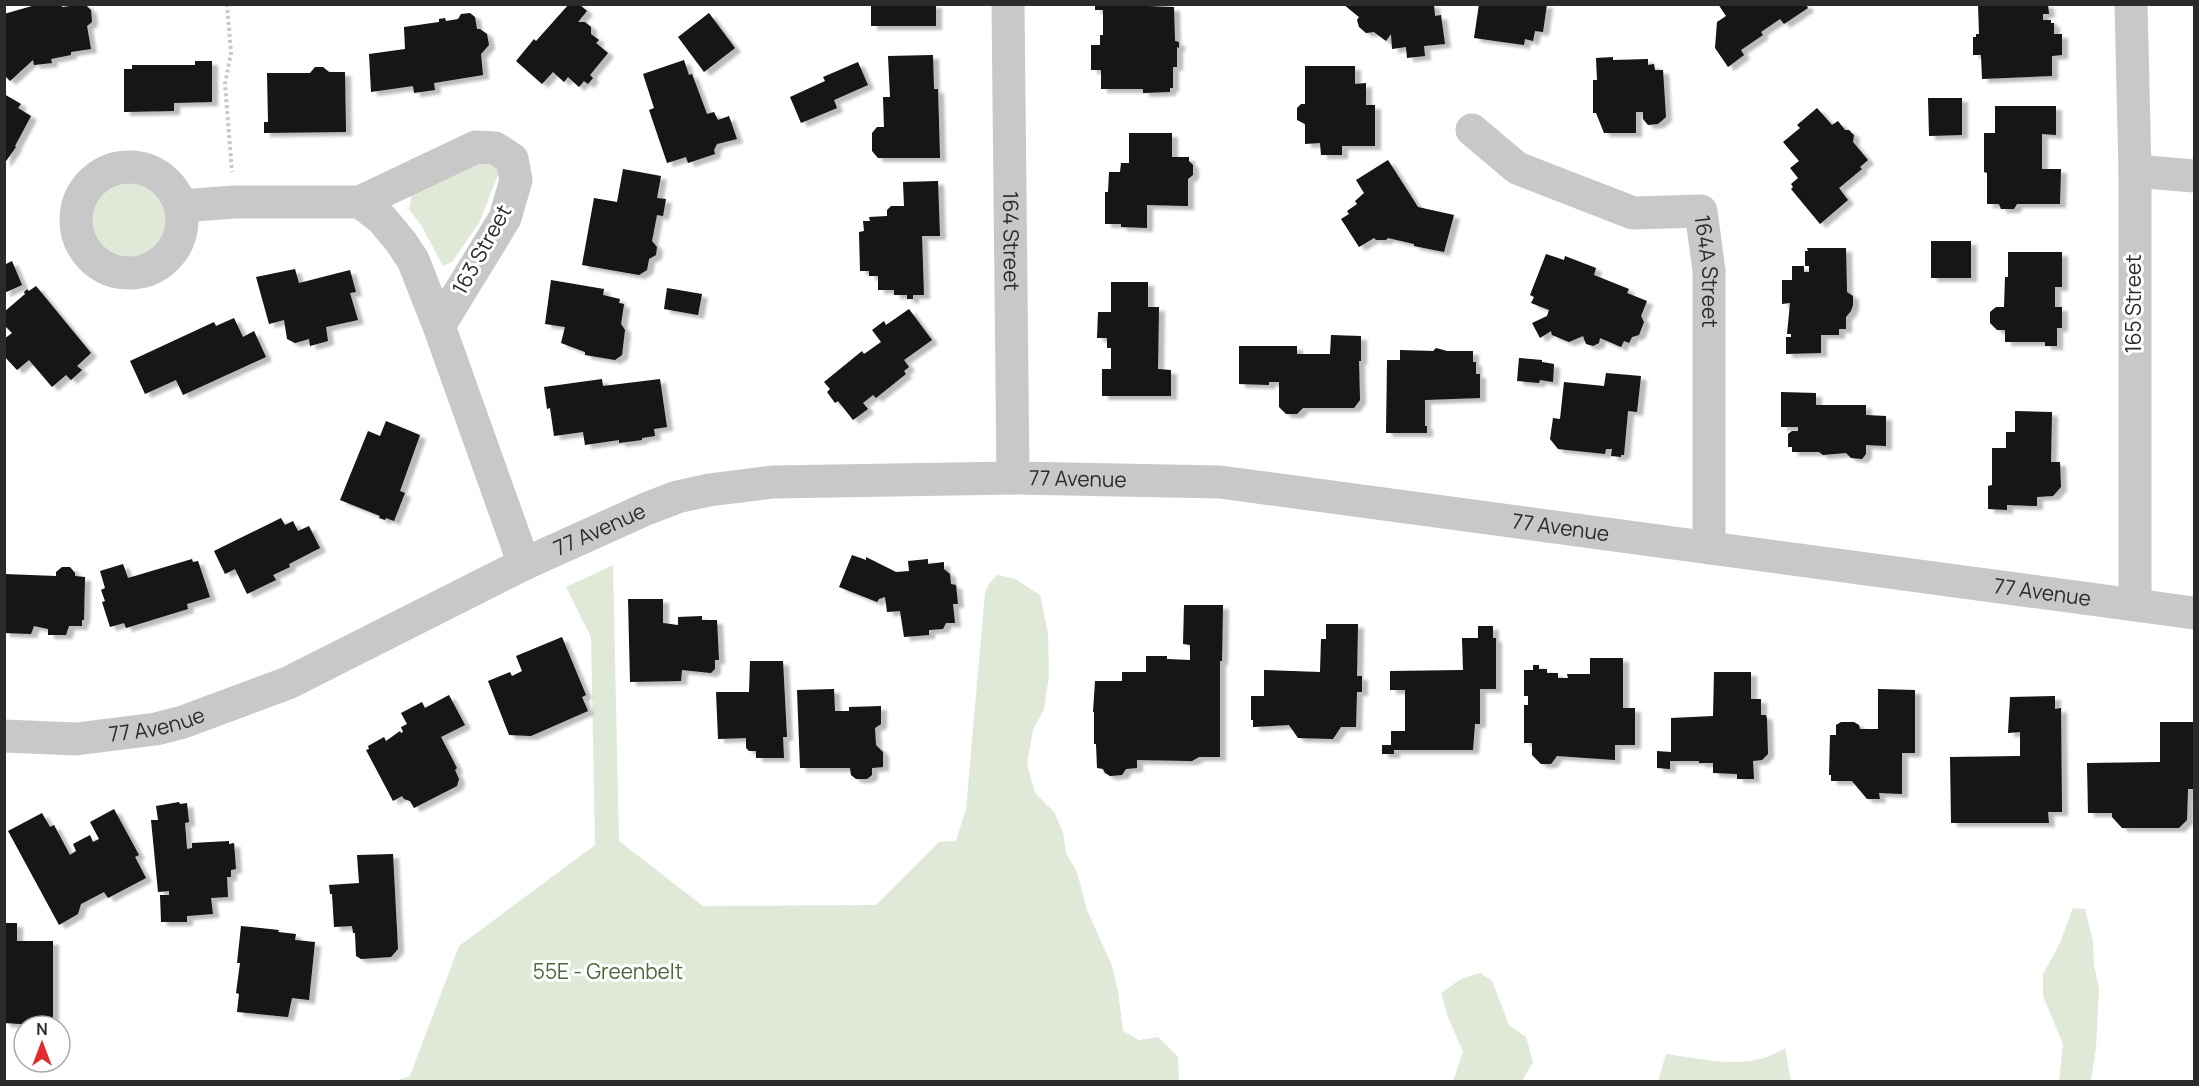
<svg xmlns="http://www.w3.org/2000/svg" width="2199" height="1086" font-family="Manrope,sans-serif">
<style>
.green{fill:#e0e9d8}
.building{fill:#121212;filter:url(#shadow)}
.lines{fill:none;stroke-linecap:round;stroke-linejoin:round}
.path{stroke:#c8c8c8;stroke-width:4;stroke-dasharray:3 3;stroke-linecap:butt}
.street{stroke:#c8c8c8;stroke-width:33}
.labels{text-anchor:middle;stroke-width:6;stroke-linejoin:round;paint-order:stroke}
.street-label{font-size:21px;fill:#2b2b2b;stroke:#fff}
.park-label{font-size:21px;fill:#4c663a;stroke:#fff}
</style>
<defs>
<filter id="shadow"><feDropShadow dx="6" dy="4" stdDeviation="1.5" flood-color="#0004"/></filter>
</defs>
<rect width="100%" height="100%" fill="#fff"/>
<g class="green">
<path d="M489,161L500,170L479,223L452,262L443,266L421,225L409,209L412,193L467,162Z"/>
<circle cx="130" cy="221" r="44"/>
<path d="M613,565L619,841L703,906L876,905L939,842L956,841L966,809L985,593L989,584L997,575L1015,579L1040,595L1048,633L1049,676L1044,709L1033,730L1027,764L1035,793L1054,812L1063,832L1066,853L1077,872L1087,910L1112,966L1118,991L1123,1031L1139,1040L1158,1037L1178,1057L1179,1081H396L410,1076L459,946L595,845L591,637L566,587Z"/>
<path d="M2073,908L2085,909L2093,941L2094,965L2099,989L2096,1048L2091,1081H2059L2063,1044L2043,996V974L2059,945Z"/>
<path d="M1480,973L1492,981L1509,1025L1526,1037L1533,1062L1522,1081H1453L1463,1052L1448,1017L1441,993L1461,979Z"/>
<path d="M1785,1048L1791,1081H1658L1666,1054C1707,1059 1748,1072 1785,1048Z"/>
</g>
<g class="building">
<path d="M39,4H61L62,7L85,4L91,10L92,22L87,26L91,49L71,52V55L51,59L52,63L34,65L33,60L10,81L4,75V14Z"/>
<path d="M569,4H579L587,11L578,22H585L591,27V34L599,40L596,43L608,53L590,75L593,78L588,84L584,81L579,87L568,77L564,82L553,72L542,84L516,61L534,39L536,41Z"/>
<rect x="871" y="4" width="65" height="22"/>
<path d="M1095,4L1174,7L1175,41L1179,42V48L1177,47V67H1173V88H1170V92L1143,93V89H1101V70H1091V45H1100V35H1103V10H1095Z"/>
<path d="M1343,4H1434L1435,16L1441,15L1445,44L1424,46L1425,56L1407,58L1406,47L1392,49L1391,34L1386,41L1374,32L1366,33L1359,27L1357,20L1359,17Z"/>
<path d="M1479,4H1547L1543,32L1535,31L1533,41L1525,39L1524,45L1474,38Z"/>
<path d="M1718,4H1806L1808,8L1784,24L1780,19L1761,32L1763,35L1741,50L1744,55L1728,67L1715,48L1717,22L1726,16Z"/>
<path d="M1978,4H2048L2049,14H2043V20H2051V23H2054V34H2062V55L2052,56V76L1982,79L1981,55H1973V37H1976V34H1979Z"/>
<path d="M470,13L475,17L477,29H480L487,34L489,45L481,54L483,75L434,83L435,90L414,93L413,86L371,92L369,54L405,49L404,27L439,22V19L445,18L446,21L458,19L461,14Z"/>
<path d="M709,13L735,48L704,72L678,37Z"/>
<path d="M933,55L934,89H938L940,158H878L872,151V133L877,127H884L883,97H890L888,56Z"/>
<path d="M1613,57V60L1648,59V65L1654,64L1655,70H1663L1666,117L1658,124L1648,125L1643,119V112H1636V133H1604L1596,113H1593V80H1597L1596,58Z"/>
<path d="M684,60L689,75L692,74L707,114L714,112L718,120L729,116L737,139L717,144L714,150L715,154L688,163L686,157L667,163L649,110L654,108L643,74Z"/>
<path d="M195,61H212V102L174,103V111L124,112V69H132V65H195Z"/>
<path d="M858,62L868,85L834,100L837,108L801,123L790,97L825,81L823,77Z"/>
<path d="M1305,66H1355V84L1366,83V105H1375V146H1342V155H1321L1320,143L1305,144V124L1297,120V108L1301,104H1305Z"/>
<path d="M315,67H323L329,72H345L346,132L264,133V122H268L267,73H310Z"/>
<path d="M4,94L21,104L18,108L31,116L15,146L16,147L4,164Z"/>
<path d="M1928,98H1962V135L1929,136Z"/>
<path d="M1995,106H2056V135L2042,134V169H2061L2060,204H2017L2014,209H2001L1999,204H1987V173L1984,172V133H1995Z"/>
<path d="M1817,108L1832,125L1838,121L1845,130H1849L1854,135L1853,142L1868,160L1860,167L1862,169L1839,188L1848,200L1820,224L1791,189L1793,187L1791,184L1798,178L1790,168L1799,161L1783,142L1800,128L1797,125Z"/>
<path d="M1129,133H1172V157H1189V161L1193,165V175L1188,179V206L1147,205V228L1121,227V224H1105V192H1108L1109,172H1120L1121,163H1129Z"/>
<path d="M1388,160L1418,207L1454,215L1444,252L1414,246V244L1388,238L1386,240H1376L1374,238L1359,247L1341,219L1349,214L1347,211L1357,204L1355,201L1364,193L1356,180Z"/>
<path d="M623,169L661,176L657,198L666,199L663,216L657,215L652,241L657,247L656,255L649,259L647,270L639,275L582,265L594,198L617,202Z"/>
<path d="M938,181L940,236H922L924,295H913V299H907V295H894V290H878V276H869V271H860L859,232L864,231L863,221H870L869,217L887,216V210L891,206H904L903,182Z"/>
<rect x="1931" y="241" width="40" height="37"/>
<path d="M1807,248H1846L1847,292L1853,296V305L1851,311L1846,317V329H1839V335H1821V353L1786,354V337H1791V334H1787L1790,303L1782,304V280H1792V266H1804V272H1809V266H1805V251H1808Z"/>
<path d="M2008,252H2062V287H2055V307H2062V328H2057V346H2045V342H2005V330H1997L1990,323V312L1996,307H2004L2005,277H2008Z"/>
<path d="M1546,254L1564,260L1565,256L1596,268L1594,275L1629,289L1627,293L1647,301L1641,316L1644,322L1639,335L1632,337L1629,343L1624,341L1621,347L1600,338L1599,343L1593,346L1586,344L1583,336L1569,342L1552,335L1551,331L1540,338L1532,323L1547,316L1549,310L1531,303L1534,297L1530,295Z"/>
<path d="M12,261L22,285L4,293V265Z"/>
<path d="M295,269L299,283L350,270L356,292L350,293L358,320L326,327L328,341L310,346L309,339L295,343L287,339L284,320L269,324L256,277Z"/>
<path d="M551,280L604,289L603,295L620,299L619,303L624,304L621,324L625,330L622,355L615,360L585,355V352L561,343L565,327L545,324Z"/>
<path d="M1111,282H1148V307H1159L1158,369L1171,370V396H1102V369H1111V348H1107V338H1097L1098,312H1111Z"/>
<path d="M36,286L91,353L77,366L82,370L71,380L66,375L52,387L29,360L17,370L4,356V339L12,333L4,325V312L25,294L24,292L27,289L29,291Z"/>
<path d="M667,288L702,294L698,315L664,309Z"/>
<path d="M909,309L932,340L904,360L909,367L904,371L906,374L876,398L873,395L863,403L868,409L853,420L838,401L835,403L827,392L830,389L824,382L862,351L864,354L881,342L872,330L884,321L886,325Z"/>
<path d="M234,318L243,337L254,331L266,357L183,395L176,380L145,394L130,361L214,322L216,326Z"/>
<path d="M1331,335L1361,336V361H1359L1360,400L1354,408H1303L1297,414H1286L1279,407V382H1269V385L1239,384V346H1297V354H1330Z"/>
<path d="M1436,348L1447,351H1473V362H1476V374H1480V398L1425,400V426H1427V433H1386L1387,360H1400V350L1433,351Z"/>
<path d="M1519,358L1542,360V362L1554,364L1553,382L1540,380L1539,383L1517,381Z"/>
<path d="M1606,373L1641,376L1637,412L1628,411L1624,455H1621V457L1611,456L1612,449H1606L1605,454L1558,449L1550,439L1553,418L1560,419L1564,382L1604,386Z"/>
<path d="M602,379L603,386L660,379L667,427L654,429L655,436L642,438V440L619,443V440L585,445L583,432L554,436L550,408L547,409L544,387Z"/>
<path d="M1781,392L1816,393V405H1866V415L1886,416V446L1866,445V454L1862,459L1851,458L1846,453L1823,455L1819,452H1792V447H1788V434L1792,431H1798V427H1781Z"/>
<path d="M2015,411L2052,412L2051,462H2060L2061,487L2053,496L2037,497V506L2007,505V510L1988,509V486L1992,485V448H2006V432H2015Z"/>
<path d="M386,421L420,435L400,491L405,493L394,521L386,518L385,520L379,518L380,516L340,500L368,431L380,436Z"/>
<path d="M281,518L285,525L293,521L298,531L309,526L320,548L289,564L290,567L273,575L276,580L247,594L235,569L225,574L214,551Z"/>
<path d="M852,555L866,560V557L896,572L909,571L908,561L928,559V564L944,562V569L950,574L951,584L956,585L958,604H953L955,623H946L943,629L929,630V635L904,637L900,611L887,612L885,597L879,599L877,602L839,587Z"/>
<path d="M192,559L193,562L198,561L210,597L187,604L188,609L126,628L124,623L110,627L102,602L105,601L101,590L105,588L100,571L123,564L128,578Z"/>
<path d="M62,567H70L75,573V576L85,577L84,620H82V626H69L66,635H48V629L34,626L31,634L4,633V574L56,576V572Z"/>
<path d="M628,599H663V623L678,625V617L702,616V620H717L719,660H715V669L711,673L682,670L681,681L630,682Z"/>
<path d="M1184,605H1223L1222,661H1220V757H1199L1192,761L1137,760V768L1126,769L1122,775L1110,776L1105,773L1103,769L1097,768L1096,744H1094V712H1093L1095,681H1122V672H1146V656H1167V659L1190,660V645L1183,644Z"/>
<path d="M1326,624H1358L1357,676H1362V692H1357L1356,727H1341L1333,739L1298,738L1289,725L1253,727V720H1251V696H1264V670L1320,672L1321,639H1326Z"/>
<path d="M1478,626H1493V638H1496V689H1480V724H1475L1473,750H1394V754H1382V745H1391V731H1405V690H1390V671L1463,670L1462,638H1478Z"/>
<path d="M562,637L586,695L582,697L588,711L531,736L509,735L488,681L510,672L512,676L522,671L516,656Z"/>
<path d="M1590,658H1623V708H1635V745H1615V760L1557,756L1551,764H1541L1532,755V743H1524V705H1528V696H1524V670H1533V665H1539V669H1547V673H1558V678H1568L1567,674H1590Z"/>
<path d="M750,661H783L787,737H783L784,758H756V751H749L746,748V738L718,739L716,692H749Z"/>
<path d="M1714,672H1751V699H1761V715H1766L1767,719L1768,754L1762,760L1753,761L1754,779H1737V774L1713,773V763H1699V761H1670V769L1657,768V751L1671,752V718L1713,716Z"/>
<path d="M834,689L835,711H849V707L881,706V724L875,728L876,745L883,752V767L872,768V775L867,779H856L851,775L850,768H800L797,690Z"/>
<path d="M1878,689L1915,690V753H1902V794L1879,793L1880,799H1867L1852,781H1831V775H1829L1830,735H1836V725L1841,722H1854L1859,725L1860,729H1878Z"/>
<path d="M449,695L465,725L441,737L457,768L455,770L459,779L457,786L414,808L410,801L404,799L402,796L393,801L366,750L369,749L368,746L384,737L386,741L400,731L401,733L403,732L401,727L407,724L401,713L422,702L425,708Z"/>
<path d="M2055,696V709L2061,708L2062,812H2048L2049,823H1951L1950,757L2020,756V732L2008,733L2010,697Z"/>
<path d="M2160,722H2194V789H2188L2187,820L2179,828H2122L2112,817V813H2088L2087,763L2160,762Z"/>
<path d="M179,802L180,804L187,803L189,822L185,823L187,849L192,848V843L229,841V844L234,843L236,869L231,870V877H227L228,897L211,898L213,914L187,916V922H161L160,895H169V891L158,892L151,820H158L156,806Z"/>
<path d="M114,809L139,855L135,857L146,878L108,898L104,892L81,904L78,914L59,925L8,831L42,813L50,827L54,825L70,855L76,851L73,844L90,835L93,842L99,839L90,822Z"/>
<path d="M393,854L398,949L391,957L361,959L356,956L355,933H353L352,926L334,927L332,894H330L329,885L359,883L357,855Z"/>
<path d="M4,923H17V941H53V1022L52,1026L4,1023Z"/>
<path d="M241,926L279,930L278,932L296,934L295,940L315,942L309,1000L292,998L288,1017L237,1012L239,994L236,993L240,963H237Z"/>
</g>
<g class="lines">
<path class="path" d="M227,4L231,53L225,84L232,172"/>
<g class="street">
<path id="s1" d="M1008,4L1013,478"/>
<path d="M2131,4L2135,171V604"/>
<path id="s2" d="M1472,130L1517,168L1633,213L1701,211L1709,271V548"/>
<circle cx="129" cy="220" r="53"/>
<path d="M2135,171L2194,176"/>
<path d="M360,202L476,147L495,148L512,159L516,180L505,218L439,326"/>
<path d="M181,206L234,202H360L382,219L401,242L413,260L439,326L524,564"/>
<path id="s3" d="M4,736L76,739L156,729L183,722L288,683L524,564L646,509L677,497L709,490L773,482L1013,478L1220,482L2194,613"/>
</g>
</g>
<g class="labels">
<g class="street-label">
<text dy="7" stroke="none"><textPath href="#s1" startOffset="237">164 Street</textPath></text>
<text transform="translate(482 250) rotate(-61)" y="7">163 Street</text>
<text dy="7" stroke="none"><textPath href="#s2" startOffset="312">164A Street</textPath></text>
<text transform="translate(2134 304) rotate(-90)" y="7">165 Street</text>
<text dy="7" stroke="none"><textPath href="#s3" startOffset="1126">77 Avenue</textPath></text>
<text dy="7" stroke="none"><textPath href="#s3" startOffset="1612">77 Avenue</textPath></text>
<text dy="7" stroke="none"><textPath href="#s3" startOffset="640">77 Avenue</textPath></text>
<text dy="7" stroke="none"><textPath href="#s3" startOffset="2098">77 Avenue</textPath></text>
<text dy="7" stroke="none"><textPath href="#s3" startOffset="154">77 Avenue</textPath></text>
</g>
<g class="park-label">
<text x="608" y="979">55E - Greenbelt</text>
</g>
</g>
<rect width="2199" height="1086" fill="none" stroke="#2b2b2b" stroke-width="12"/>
<g transform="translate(42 1044)"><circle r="28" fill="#ffffff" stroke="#aaaaaa" stroke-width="1.5"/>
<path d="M0-4.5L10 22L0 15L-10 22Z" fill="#e32c2e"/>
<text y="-9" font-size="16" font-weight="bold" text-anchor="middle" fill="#2b2b2b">N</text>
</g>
</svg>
